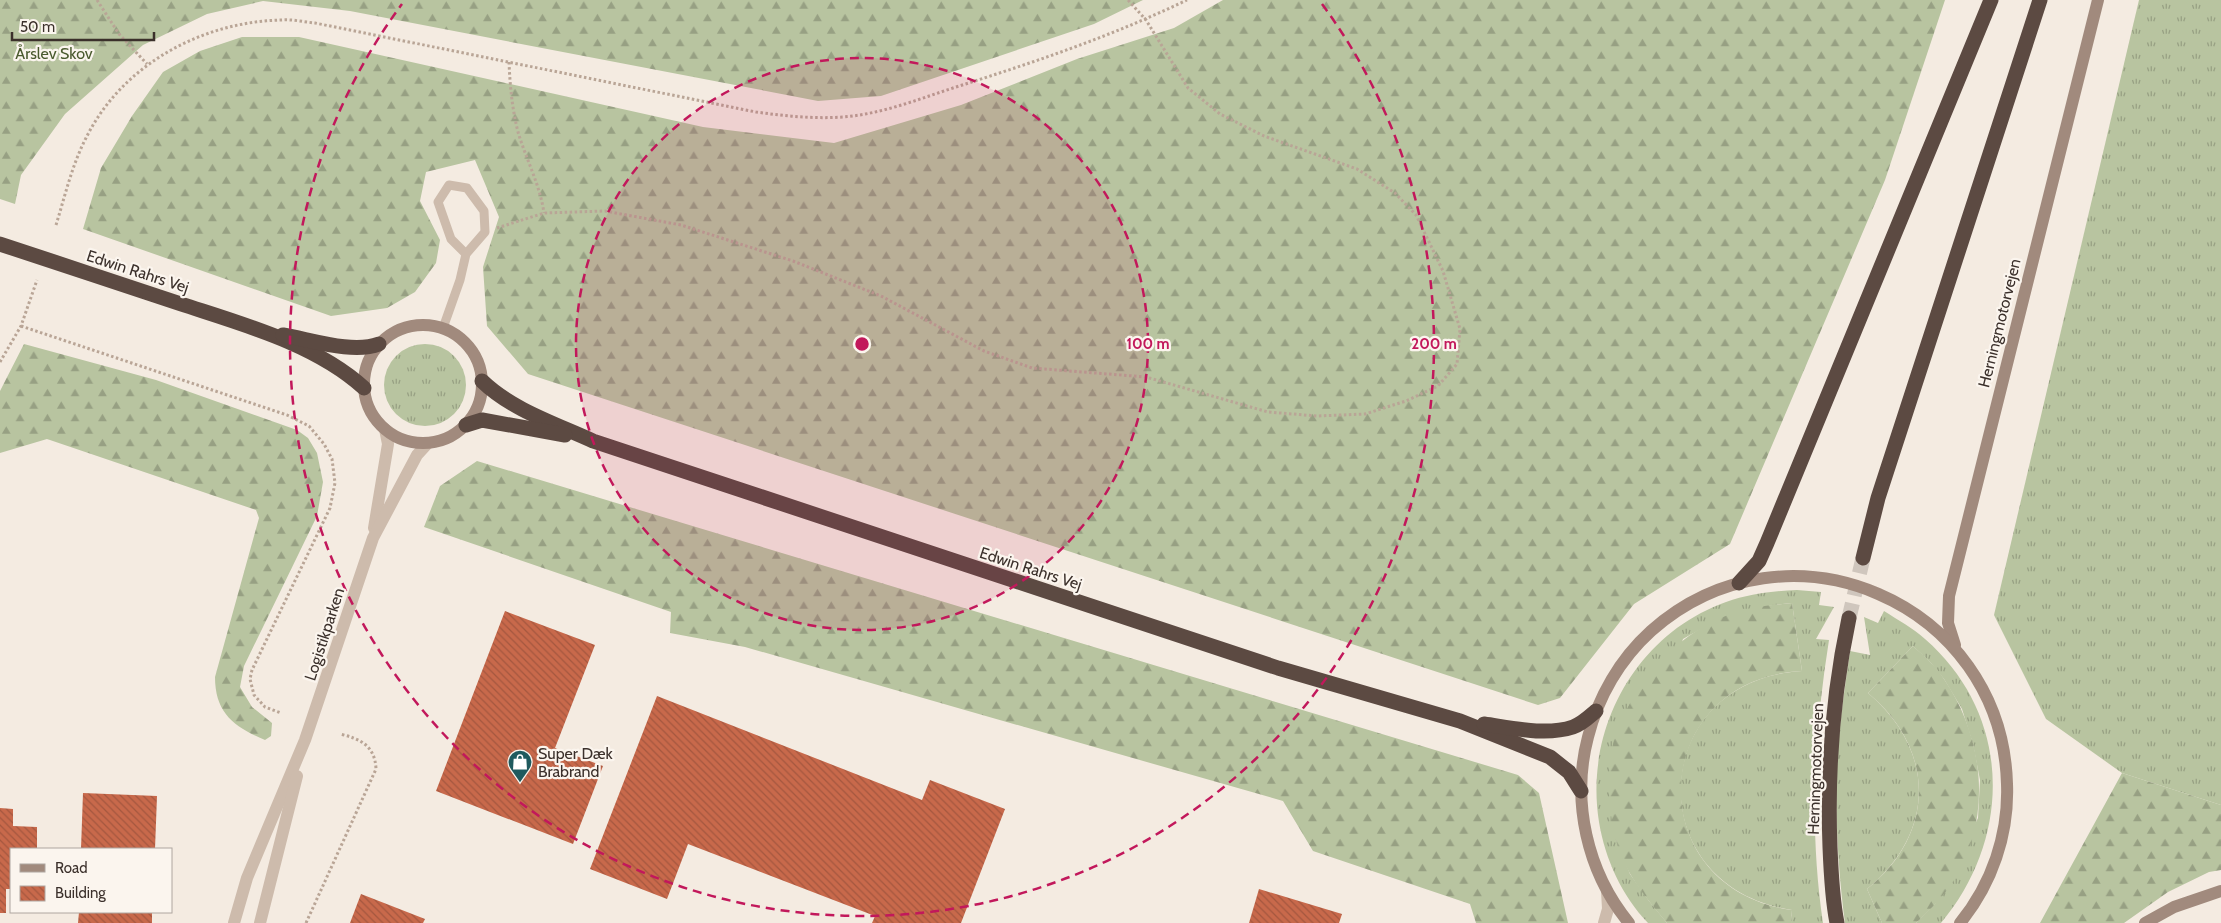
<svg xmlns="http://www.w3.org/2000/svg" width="2221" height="923" font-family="Cabin,sans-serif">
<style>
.grass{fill:url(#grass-tufts)}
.forest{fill:url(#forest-firs)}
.building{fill:url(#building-back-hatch)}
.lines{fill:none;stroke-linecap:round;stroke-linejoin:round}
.highway-tunnel{stroke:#cfc6bd;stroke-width:15;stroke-dasharray:15 8;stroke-linecap:butt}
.path{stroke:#b9a596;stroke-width:3;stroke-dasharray:2.5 2.5;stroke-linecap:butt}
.lane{stroke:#cdbbac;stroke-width:9}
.street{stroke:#cdbbac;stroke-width:12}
.secondary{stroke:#a18a7d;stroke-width:12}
.highway{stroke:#5c4a42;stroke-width:15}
.ring{fill:none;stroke:#c2185b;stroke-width:2.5;stroke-dasharray:9 6}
.labels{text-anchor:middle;stroke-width:4.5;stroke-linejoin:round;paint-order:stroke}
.park-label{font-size:16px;fill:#4a5a2e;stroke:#fbf5ee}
.street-label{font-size:16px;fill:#3b302b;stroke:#fbf5ee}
.poi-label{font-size:16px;fill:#3b302b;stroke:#fbf5ee;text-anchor:start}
.centre{fill:#c2185b;stroke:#fbf5ee;stroke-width:2.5}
.ring-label{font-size:15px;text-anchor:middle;font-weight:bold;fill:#c2185b;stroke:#fbf5ee;stroke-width:4.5;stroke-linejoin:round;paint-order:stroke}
</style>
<defs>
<pattern id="grass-tufts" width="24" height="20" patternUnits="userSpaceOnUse" patternTransform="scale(1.25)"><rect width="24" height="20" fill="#b8c4a0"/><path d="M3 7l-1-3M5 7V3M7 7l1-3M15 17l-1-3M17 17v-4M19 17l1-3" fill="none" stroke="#97a083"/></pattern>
<pattern id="forest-firs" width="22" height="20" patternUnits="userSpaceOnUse" patternTransform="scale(1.25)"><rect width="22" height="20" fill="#b8c4a0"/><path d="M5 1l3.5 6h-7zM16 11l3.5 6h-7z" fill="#97a083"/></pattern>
<pattern id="building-back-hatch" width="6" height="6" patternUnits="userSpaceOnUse" patternTransform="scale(1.25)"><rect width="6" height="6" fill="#c8694b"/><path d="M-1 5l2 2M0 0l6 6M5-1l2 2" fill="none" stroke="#a4573f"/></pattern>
</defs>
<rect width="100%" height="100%" fill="#f4ebe1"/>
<g class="grass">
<path d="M2139,0H2221V805L2122,773L2046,719L1994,615Z"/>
<circle cx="425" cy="385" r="41"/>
<path d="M1797,590L1821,592L1819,605L1834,607L1816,639L1829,640C1814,734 1809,828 1823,923H1791L1792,910C1638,887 1646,680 1802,671L1792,603C1748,607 1720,618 1683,639L1616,840L1630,874L1649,901L1667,923H1648C1622,896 1605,859 1599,822C1584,729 1636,634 1726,602C1749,594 1773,591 1797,590Z"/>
<path d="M1884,611C1898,620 1913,628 1925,639C2012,715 2013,837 1941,923H1916L1935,904L1978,818L1980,780L1973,744L1962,709L1944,679L1931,663L1913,646L1868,693C1936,750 1936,833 1867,889L1882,923H1845C1838,870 1835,815 1837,762C1839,724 1845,688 1850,651L1870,655L1864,617L1878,623Z"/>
</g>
<g class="forest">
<path d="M0,0H1143L1094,24L881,96L818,101L350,11L263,1L207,14L143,45L65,114L21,175L15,204L0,199Z"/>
<path d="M1223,0H1945L1885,180L1730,544L1634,604L1560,698L1538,705L528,374L487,326L483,267L499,217L475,160L426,172L420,201L440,240L436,263L415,292L387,308L331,316L83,229L101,168L132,116L163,72L200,51L242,37H299L703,127L834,143L961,105L1077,59L1174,28Z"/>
<path d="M24,344L156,380L297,430L308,438L317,453L323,482L317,516L244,666L240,687L252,707L272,723L271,736L265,740C234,727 215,713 215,677L259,518L256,510L47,439L0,453V391Z"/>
<path d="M477,461L1518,775L1539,793L1568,923H1476L1470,904L1313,851L1283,801L745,647L670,633L671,612L424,527L440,486Z"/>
<path d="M1792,603L1802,671C1647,679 1638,888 1792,910L1791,923H1667C1646,898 1624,872 1616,840C1607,806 1607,764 1616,731C1619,723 1624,715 1628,707C1652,662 1690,626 1740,611C1757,606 1774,605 1792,603Z"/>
<path d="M1913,646C1924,656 1936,666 1944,679C1985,739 1993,821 1952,883C1942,898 1929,911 1916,923H1882L1867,889C1936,834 1936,749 1868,693Z"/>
<path d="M2122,773L2221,805V870L2209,872L2168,892L2124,923H2040Z"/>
</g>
<g class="building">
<path d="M505,611L595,645L555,748L603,766L573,844L436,791Z"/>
<path d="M657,696L922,800L930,780L1005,809L961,923H872L875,916L688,844L667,899L590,869Z"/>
<path d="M83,793L157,796L155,849H81Z"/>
<path d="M0,808L13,809V826L37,827V849H11V889H6V913H0Z"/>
<path d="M1259,889L1342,914L1339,923H1249Z"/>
<path d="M361,894L425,919L423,923H350Z"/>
<path d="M79,912H152V923H78Z"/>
</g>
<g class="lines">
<path class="highway-tunnel" d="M1849,618L1863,558"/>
<g class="path">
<path d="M97,0L119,34L147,64"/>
<path d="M509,62C510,86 512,108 518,132C526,159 540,185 544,213"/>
<path d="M56,225C65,196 72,165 86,138C122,65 201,22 281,20C292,19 304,22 315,23L756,112C785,116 813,119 843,117C882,114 919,99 956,87C1035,62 1112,36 1187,0"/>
<path d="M497,228L544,213L605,211L681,225L793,261L881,296L984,351L1032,368L1146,377L1268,412L1317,416L1365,414L1406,401L1438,386L1457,364L1460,329L1443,271L1416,215L1395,193L1357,169L1264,136L1220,114L1188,88L1146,20L1128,0"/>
<path d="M21,326L287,415L309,426L324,444L332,459L335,483L330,508L252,670L250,679L254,695L265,707L281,713"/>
<path d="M0,362L21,326L37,280"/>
<path d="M306,923L376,769C375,746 361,739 340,734"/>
</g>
<path class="lane" d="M443,328L460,280L466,254L485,232L484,211L467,188L449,185L438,202L451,239L466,254"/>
<g class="street">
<path d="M374,528L388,444L385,429"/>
<path d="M234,923L247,878L305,740L373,538L417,455L428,443"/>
<path d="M260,923L297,776"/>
<path d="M1604,923L1608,909L1607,891"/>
</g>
<g class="secondary">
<circle cx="423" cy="384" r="59"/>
<path d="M1955,645L1948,623L1949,596L2098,0"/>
<path d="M1629,923C1587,872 1571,801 1588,737C1598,697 1620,659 1651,631C1787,510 2002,602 2007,784C2009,834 1992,884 1960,923"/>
<path d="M2145,923L2174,907L2221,891"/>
</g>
<g class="highway">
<path d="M0,244C60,264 121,284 181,304C242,324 316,344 364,388"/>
<path d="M283,335C312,340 353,354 379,344"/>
<path d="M482,381C512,410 556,424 593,441L1278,668L1460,721L1550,757L1569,772L1581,791"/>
<path d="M466,425L482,420L565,435"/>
<path d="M1863,558L1878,498L2040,0"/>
<path d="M1739,583L1759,561L1767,543L1991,0"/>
<path d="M1484,724C1512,728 1546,736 1573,727C1582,724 1589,717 1596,711"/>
<path d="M1837,923C1832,898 1831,872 1830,847C1827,770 1833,693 1849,618"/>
</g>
</g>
<circle cx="862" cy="344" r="286" fill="#c2185b" fill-opacity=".12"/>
<g class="ring">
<circle cx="862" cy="344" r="286"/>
<path d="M1322 4A572 572 0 1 1 402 4"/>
</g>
<defs>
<symbol id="shop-pin" viewBox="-11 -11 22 30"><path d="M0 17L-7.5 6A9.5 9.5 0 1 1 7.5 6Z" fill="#1f5a5e" stroke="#fbf5ee"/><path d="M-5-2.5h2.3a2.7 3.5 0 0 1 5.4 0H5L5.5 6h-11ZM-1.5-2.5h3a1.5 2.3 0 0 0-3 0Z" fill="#fff"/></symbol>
</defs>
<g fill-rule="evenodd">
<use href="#shop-pin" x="506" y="748" width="28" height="38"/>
</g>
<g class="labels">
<g class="park-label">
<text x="54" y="59">Årslev Skov</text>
</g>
<g class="street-label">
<text transform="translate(138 271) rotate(18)" y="6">Edwin Rahrs Vej</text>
<text transform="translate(1999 323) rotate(-76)" y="6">Herningmotorvejen</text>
<text transform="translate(1031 568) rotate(18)" y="6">Edwin Rahrs Vej</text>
<text transform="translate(324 634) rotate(-72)" y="6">Logistikparken</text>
<text transform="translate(1815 769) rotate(-88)" y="6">Herningmotorvejen</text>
</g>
<g class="poi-label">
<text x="538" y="759">Super Dæk<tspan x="538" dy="18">Brabrand</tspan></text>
</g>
</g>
<circle cx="862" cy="344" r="8" class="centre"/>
<g class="ring-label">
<text x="1148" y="349">100 m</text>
<text x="1434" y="349">200 m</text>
</g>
<rect x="10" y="848" width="162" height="65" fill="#fbf5ee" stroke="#aea6a0"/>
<rect x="20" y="864" width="25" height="8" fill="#a18a7d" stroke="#aea6a0"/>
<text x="55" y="873" font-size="15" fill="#3b302b">Road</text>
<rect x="20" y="886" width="25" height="15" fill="url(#building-back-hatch)" stroke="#aea6a0"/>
<text x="55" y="898" font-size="15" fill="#3b302b">Building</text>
<path d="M12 32v8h142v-8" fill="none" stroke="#3b302b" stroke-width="2.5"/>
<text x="20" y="32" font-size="15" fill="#3b302b" stroke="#fbf5ee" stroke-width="4" paint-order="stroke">50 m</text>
</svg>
